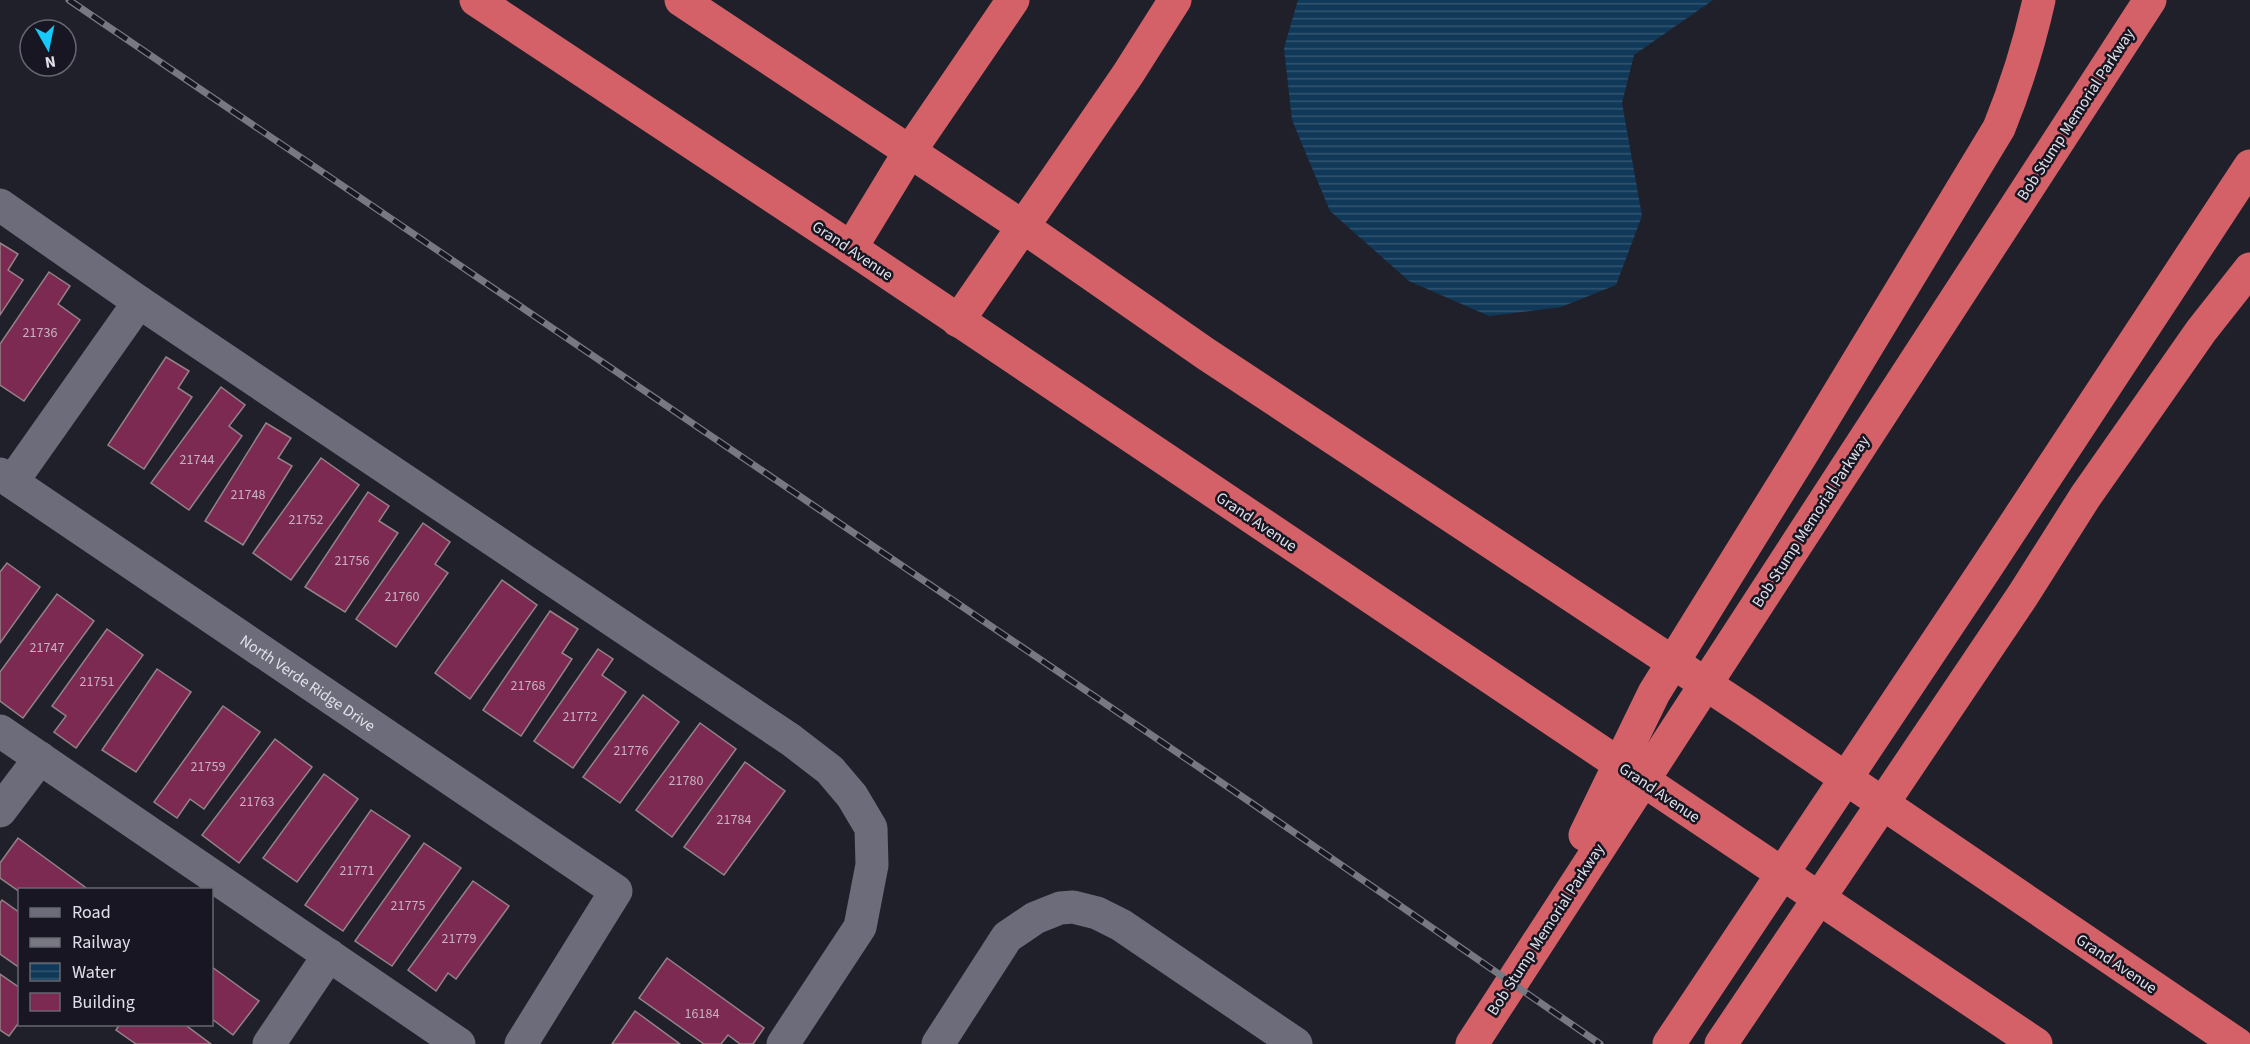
<svg xmlns="http://www.w3.org/2000/svg" width="2250" height="1044" font-family="'Source Sans 3',sans-serif">
<style>
.water{fill:url(#water-rules)}
.building{fill:#7c2a51;stroke:#938388;stroke-width:1.5}
.lines{fill:none;stroke-linecap:round;stroke-linejoin:round}
.minor{stroke:#6c6c7a;stroke-width:33}
.highway{stroke:#d56168;stroke-width:33}
.rail-casing{stroke:#787882;stroke-width:7}
.rail{stroke:#171622;stroke-width:4.5;stroke-dasharray:14;stroke-linecap:butt}
.labels{text-anchor:middle;stroke-width:5;stroke-linejoin:round;paint-order:stroke}
.number-label{font-size:14px;fill:#c7b2c2}
.street-label{font-size:16px;fill:#e0e0e8;stroke:#171622}
</style>
<defs>
<pattern id="water-rules" width="6" height="5" patternUnits="userSpaceOnUse" patternTransform="scale(1.5)"><rect width="6" height="5" fill="#103959"/><path d="M0 2.5h6" fill="none" stroke="#325571"/></pattern>
</defs>
<rect width="100%" height="100%" fill="#20202b"/>
<path class="water" d="M1298,0H1713L1634,55L1622,103L1642,216L1616,285L1561,307L1489,316L1409,281L1330,211L1292,120L1284,48Z"/>
<g class="building">
<path d="M0,243L18,254L8,270L23,280L0,315Z"/>
<path d="M49,272L70,286L58,304L80,320L24,401L0,385V344Z"/>
<path d="M166,357L189,371L178,388L192,397L144,469L108,445Z"/>
<path d="M221,387L245,405L229,426L242,436L189,510L151,483Z"/>
<path d="M266,423L291,438L278,458L292,466L243,545L205,521Z"/>
<path d="M321,458L359,485L291,580L253,553Z"/>
<path d="M368,492L389,506L379,521L398,533L345,612L305,587Z"/>
<path d="M423,523L450,542L435,564L448,573L396,647L356,619Z"/>
<path d="M7,563L40,587L0,643V572Z"/>
<path d="M502,580L537,605L470,699L435,673Z"/>
<path d="M57,594L94,621L23,718L0,701V672Z"/>
<path d="M550,611L578,629L562,653L572,659L521,736L483,710Z"/>
<path d="M107,629L143,655L76,748L54,732L66,716L52,706Z"/>
<path d="M598,649L613,659L602,675L626,692L573,768L534,741Z"/>
<path d="M157,669L191,692L136,772L102,750Z"/>
<path d="M643,695L679,722L620,803L583,777Z"/>
<path d="M223,706L260,732L204,809L190,799L177,818L154,802Z"/>
<path d="M700,723L736,749L672,837L636,810Z"/>
<path d="M275,739L312,767L239,863L202,835Z"/>
<path d="M745,762L785,791L724,875L684,847Z"/>
<path d="M324,774L358,799L297,882L263,858Z"/>
<path d="M371,810L410,836L343,931L305,905Z"/>
<path d="M18,838L89,890H20V892L0,878V863Z"/>
<path d="M424,843L461,868L392,966L355,941Z"/>
<path d="M473,881L509,906L456,979L448,973L436,991L408,970Z"/>
<path d="M2,900L20,913V968L0,954V903Z"/>
<path d="M667,958L764,1028L753,1044H740L728,1035L721,1044H704L639,998Z"/>
<path d="M212,967L259,1001L233,1035L212,1019Z"/>
<path d="M0,974L20,988V1021L9,1036L0,1030Z"/>
<path d="M635,1011L680,1044H612Z"/>
<path d="M120,1024H184L211,1044H136L116,1030Z"/>
</g>
<g class="lines">
<g class="minor">
<path d="M0,205L139,302L791,740L830,770L852,796L871,828L872,865L860,927L783,1044"/>
<path id="s1" d="M0,474L616,891L521,1044"/>
<path d="M12,482L139,302"/>
<path d="M0,731L459,1044"/>
<path d="M0,811L40,758"/>
<path d="M269,1044L329,955"/>
<path d="M938,1044L1007,937L1035,918L1060,908L1073,907L1097,913L1121,925L1296,1044"/>
</g>
<g class="highway">
<path d="M476,0L851,248L2036,1044"/>
<path d="M681,0L1022,226L1206,354L1748,712L2237,1044"/>
<path d="M851,248L910,151L1013,0"/>
<path d="M958,321L1128,74L1175,0"/>
<path d="M1585,835L1654,693L1802,454L1999,128C2016,86 2029,45 2039,0"/>
<path d="M1472,1044L2150,0"/>
<path d="M1669,1044L1984,571L2250,166"/>
<path d="M1721,1044L2023,595L2085,497L2201,331L2250,269"/>
</g>
<defs>
<path id="rail" d="M69,0L1253,804L1600,1044"/>
</defs>
<use href="#rail" class="rail-casing"/>
<use href="#rail" class="rail"/>
</g>
<g class="labels">
<g class="number-label">
<text x="40" y="337">21736</text>
<text x="197" y="464">21744</text>
<text x="248" y="499">21748</text>
<text x="306" y="524">21752</text>
<text x="352" y="565">21756</text>
<text x="402" y="601">21760</text>
<text x="47" y="652">21747</text>
<text x="97" y="686">21751</text>
<text x="528" y="690">21768</text>
<text x="580" y="721">21772</text>
<text x="631" y="755">21776</text>
<text x="208" y="771">21759</text>
<text x="686" y="785">21780</text>
<text x="257" y="806">21763</text>
<text x="734" y="824">21784</text>
<text x="357" y="875">21771</text>
<text x="408" y="910">21775</text>
<text x="459" y="943">21779</text>
<text x="702" y="1018">16184</text>
</g>
<g class="street-label">
<text transform="translate(2075 114) rotate(-57)" y="6">Bob Stump Memorial Parkway</text>
<text transform="translate(853 250) rotate(34)" y="6">Grand Avenue</text>
<text transform="translate(1257 521) rotate(34)" y="6">Grand Avenue</text>
<text transform="translate(1810 521) rotate(-57)" y="6">Bob Stump Memorial Parkway</text>
<text dy="6" stroke="none"><textPath href="#s1" startOffset="372">North Verde Ridge Drive</textPath></text>
<text transform="translate(1660 792) rotate(34)" y="6">Grand Avenue</text>
<text transform="translate(1545 929) rotate(-57)" y="6">Bob Stump Memorial Parkway</text>
<text transform="translate(2117 963) rotate(34)" y="6">Grand Avenue</text>
</g>
</g>
<rect x="18" y="888" width="195" height="138" fill="#171622" stroke="#676771" stroke-width="1.5"/>
<rect x="30" y="908" width="30" height="9" fill="#6c6c7a" stroke="#676771" stroke-width="1.5"/>
<text x="72" y="918" font-size="18" fill="#e0e0e8">Road</text>
<rect x="30" y="938" width="30" height="9" fill="#787882" stroke="#676771" stroke-width="1.5"/>
<text x="72" y="948" font-size="18" fill="#e0e0e8">Railway</text>
<rect x="30" y="963" width="30" height="18" fill="url(#water-rules)" stroke="#676771" stroke-width="1.5"/>
<text x="72" y="978" font-size="18" fill="#e0e0e8">Water</text>
<rect x="30" y="993" width="30" height="18" fill="#7c2a51" stroke="#676771" stroke-width="1.5"/>
<text x="72" y="1008" font-size="18" fill="#e0e0e8">Building</text>
<g transform="translate(48 48) rotate(171)"><circle r="28" fill="#171622" stroke="#676771" stroke-width="1.5"/>
<path d="M0-4.5L10 22L0 15L-10 22Z" fill="#16cafb"/>
<text y="-9" font-size="16" font-weight="bold" text-anchor="middle" fill="#e0e0e8">N</text>
</g>
</svg>
